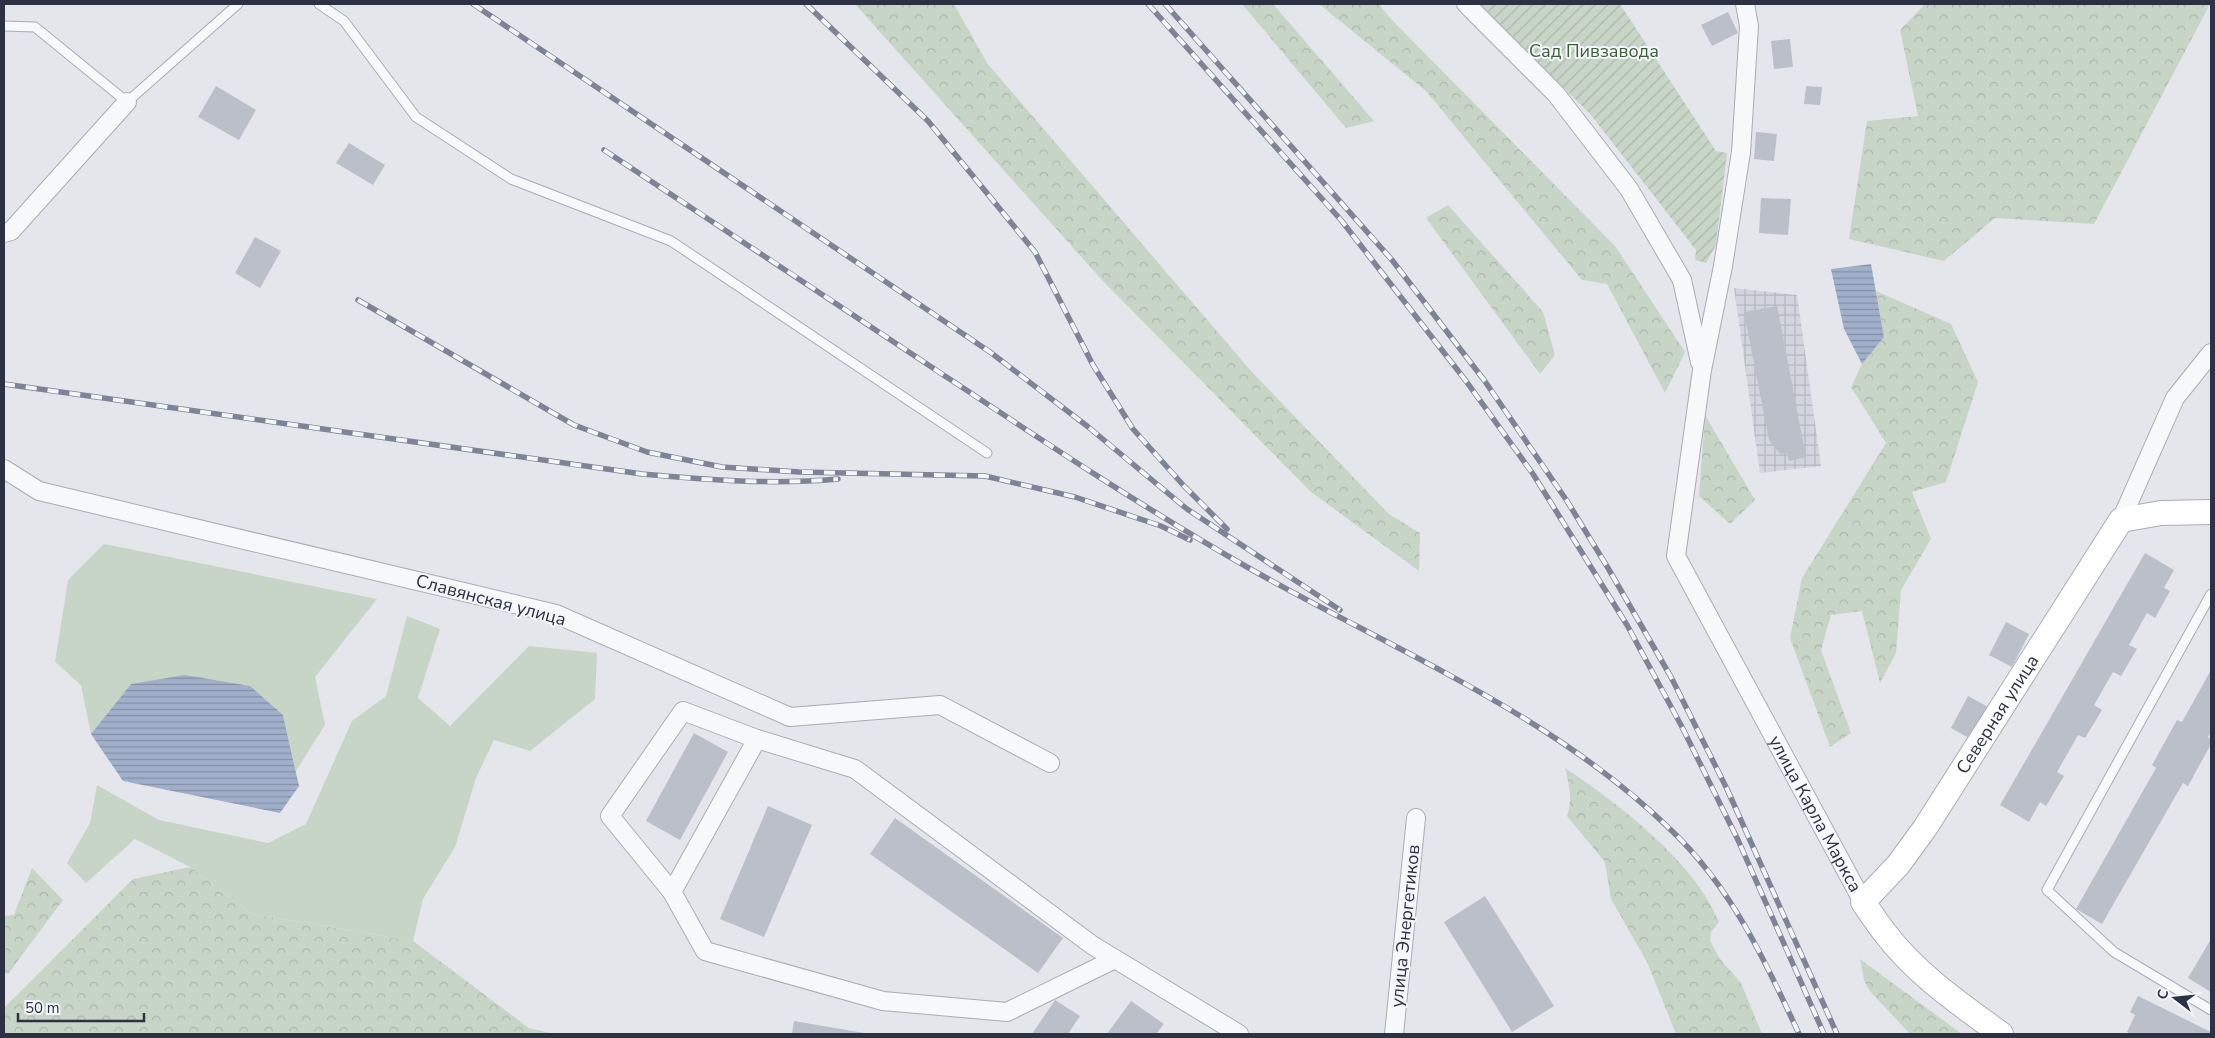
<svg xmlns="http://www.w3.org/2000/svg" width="2215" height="1038" font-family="'Nunito Sans',sans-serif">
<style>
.industrial{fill:url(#industrial-grid)}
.grass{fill:#c7d5c6}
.forest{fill:url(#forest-crowns)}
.garden{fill:url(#garden-furrows)}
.water{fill:url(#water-rules)}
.building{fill:#bbbfc9}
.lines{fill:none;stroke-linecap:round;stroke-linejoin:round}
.lane-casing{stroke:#a9acb6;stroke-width:11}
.street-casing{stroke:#a9acb6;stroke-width:20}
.secondary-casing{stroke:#a9acb6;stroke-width:26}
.lane{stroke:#f7f8fa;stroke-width:9}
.street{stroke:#f7f8fa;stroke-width:18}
.secondary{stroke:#fff;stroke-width:24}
.rail-casing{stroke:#7e8395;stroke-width:5.5}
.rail{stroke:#f4f5f9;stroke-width:4;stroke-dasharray:11;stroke-linecap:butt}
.labels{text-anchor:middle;stroke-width:4;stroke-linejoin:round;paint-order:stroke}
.park-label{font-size:18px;fill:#3c5f3a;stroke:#f4f5f9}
.street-label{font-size:18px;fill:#2c3144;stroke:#f4f5f9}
</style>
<defs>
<pattern id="industrial-grid" width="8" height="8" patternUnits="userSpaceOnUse" patternTransform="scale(1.25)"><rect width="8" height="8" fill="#d2d5dd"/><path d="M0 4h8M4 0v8" fill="none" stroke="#b4b7bf"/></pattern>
<pattern id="forest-crowns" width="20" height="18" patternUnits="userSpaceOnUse" patternTransform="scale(1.25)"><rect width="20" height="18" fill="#c7d5c6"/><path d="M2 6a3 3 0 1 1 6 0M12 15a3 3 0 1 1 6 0" fill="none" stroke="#abb7ab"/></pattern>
<pattern id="garden-furrows" width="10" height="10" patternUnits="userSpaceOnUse" patternTransform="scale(1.25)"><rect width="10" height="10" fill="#c7d5c6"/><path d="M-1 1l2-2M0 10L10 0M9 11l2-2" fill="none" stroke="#abb7ab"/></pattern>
<pattern id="water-rules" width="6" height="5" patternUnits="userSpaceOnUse" patternTransform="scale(1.25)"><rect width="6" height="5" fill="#a1afca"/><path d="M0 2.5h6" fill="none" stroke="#838fa6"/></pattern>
</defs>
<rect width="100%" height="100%" fill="#e4e6ec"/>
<path class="industrial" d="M1734,288L1797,295L1821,466L1760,473Z"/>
<g class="grass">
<path d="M104,544L377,599L315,677L325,725L296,771L283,715L131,684L91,734L81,685L55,662L68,580Z"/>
<path d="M407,616L440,629L418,698L450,726L529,646L597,653L595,699L530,751L494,740L476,778L455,847L423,899L413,941L252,914L190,867L135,839L86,883L67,863L90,823L97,785L159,820L268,843L306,824L352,721L386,696Z"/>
</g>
<g class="forest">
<path d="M855,4H954L987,63L1251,371L1389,514L1420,533L1419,571L1311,492L1102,280Z"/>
<path d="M1242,4H1273L1374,121L1346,128Z"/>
<path d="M1319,4H1379L1389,17L1615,246L1685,352L1665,393L1607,284L1582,280L1426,91Z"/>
<path d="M1925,4H2210L2094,224L1995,218L1944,261L1849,239L1867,121L1918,116L1900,30Z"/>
<path d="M1448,205L1543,312L1555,355L1540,374L1426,218Z"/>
<path d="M1876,291L1951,324L1978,382L1946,482L1912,492L1931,539L1901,590L1896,653L1880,683L1862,611L1831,615L1821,650L1851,733L1830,747L1790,638L1802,578L1886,443L1851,387L1862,364L1884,337Z"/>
<path d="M1705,415L1755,500L1730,524L1699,496Z"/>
<path d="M1565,768C1618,803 1695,862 1719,922L1711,932L1710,941L1720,959L1741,983L1762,1034H1676L1647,962L1611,899L1605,862L1567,816C1573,799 1569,785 1565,768Z"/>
<path d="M190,867L252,914L413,941L529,1028L554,1034H4V1008L133,879Z"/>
<path d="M32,868L63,900L8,974L4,973V916L14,915Z"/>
<path d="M1860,959L1962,1034H1910L1869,990L1864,980Z"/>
</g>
<path class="garden" d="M1480,4H1620L1716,151L1727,153L1716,245L1706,263L1695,260L1696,250L1591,115Z"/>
<g class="water">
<path d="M1871,264L1884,337L1862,364L1844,329L1831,269Z"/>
<path d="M185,675L250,686L283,715L299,786L280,813L123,781L91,734L131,684Z"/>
</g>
<g class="building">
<path d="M1728,12L1738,33L1712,46L1701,25Z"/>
<path d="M1790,39L1793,67L1774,69L1771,41Z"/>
<path d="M216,86L256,110L239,140L198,117Z"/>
<path d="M1806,86L1822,87L1820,105L1804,104Z"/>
<path d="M1756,132L1777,134L1774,161L1754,159Z"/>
<path d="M349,143L385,165L373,185L336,163Z"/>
<path d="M1761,198L1791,199L1788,235L1759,233Z"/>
<path d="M255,237L281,251L260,288L235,273Z"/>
<path d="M1777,306L1806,457L1789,461L1787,453L1780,454L1769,440L1744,312Z"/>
<path d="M2145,553L2174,570L2164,588L2170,591L2155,618L2147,613L2129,645L2137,649L2121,676L2113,672L2094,705L2102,710L2085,738L2078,735L2057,772L2064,776L2046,806L2040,802L2029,822L2000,805Z"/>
<path d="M2006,622L2029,634L2012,667L1989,655Z"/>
<path d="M2211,670V732L2208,737L2211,739V744L2188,786L2183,783L2102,924L2076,909L2156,768L2152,765L2177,720L2182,722Z"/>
<path d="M1968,696L1990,708L1972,740L1951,728Z"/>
<path d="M694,733L728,752L680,840L646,821Z"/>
<path d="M768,806L812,825L764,937L720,919Z"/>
<path d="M895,818L1063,938L1038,973L870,854Z"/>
<path d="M1485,896L1554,1006L1512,1032L1444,922Z"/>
<path d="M2211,939V992L2188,978Z"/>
<path d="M2138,996L2211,1032V1034H2131L2127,1032L2135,1015L2130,1012Z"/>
<path d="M1055,1000L1080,1016L1068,1034H1032Z"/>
<path d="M1131,1001L1164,1024L1156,1034H1107Z"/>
<path d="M794,1021L864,1033V1034H792Z"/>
</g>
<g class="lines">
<defs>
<g id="lane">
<path d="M319,4L344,21L416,117L511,179L671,241L987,453"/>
<path d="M4,26L35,27L127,102L238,4"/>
<path d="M2211,594L2047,890L2114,952L2211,1010"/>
</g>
<g id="street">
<path d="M1466,4L1556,94L1629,189L1682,280L1700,362"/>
<path id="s1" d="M1745,4L1749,26L1741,152L1723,266L1702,370L1676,556L1863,902"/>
<path d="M4,233L11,231L127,102"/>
<path d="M4,469L39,491L556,614L790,717L940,705L1050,763"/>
<path d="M2121,520L2175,398L2211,353"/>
<path d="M672,892L610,816L683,711L757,739"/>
<path d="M1115,959L1007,1012L883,1001L705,951L672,892L757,739L855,769L1092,945L1239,1034"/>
<path d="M1394,1034L1416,818"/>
</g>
<g id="secondary">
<path id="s2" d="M2001,1034C1960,1004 1916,974 1885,933C1877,923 1870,912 1863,902L1898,865L1925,828L2121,520L2161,513L2211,512"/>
</g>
</defs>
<use href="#lane" class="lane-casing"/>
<use href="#street" class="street-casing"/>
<use href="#secondary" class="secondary-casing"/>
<use href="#lane" class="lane"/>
<use href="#street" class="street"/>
<use href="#secondary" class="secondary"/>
<defs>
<g id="rail">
<path d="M473,4L990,352L1087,426L1187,509L1340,610"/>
<path d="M806,4L928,121L1035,252L1093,365L1133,429L1184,486L1227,529"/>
<path d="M1148,4L1341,220L1466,381L1533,474L1627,625L1682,727L1738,840L1824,1034"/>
<path d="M1165,4L1392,260L1484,380L1567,501L1608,568L1671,677L1727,789L1837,1034"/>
<path d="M604,150C716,224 828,298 939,372C1040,439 1142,507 1247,567C1391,649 1551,713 1671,830C1731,887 1765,960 1799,1034"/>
<path d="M358,300L574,425L647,452L722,467L799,472L985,476L1075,497L1161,526L1190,540"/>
<path d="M4,384L642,474C708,480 772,485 838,479"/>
</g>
</defs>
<use href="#rail" class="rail-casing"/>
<use href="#rail" class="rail"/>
</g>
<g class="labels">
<g class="park-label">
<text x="1594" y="57">Сад Пивзавода</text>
</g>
<g class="street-label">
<text transform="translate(491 600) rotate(15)" y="6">Славянская улица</text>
<text dy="6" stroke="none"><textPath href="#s2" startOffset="424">Северная улица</textPath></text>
<text dy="6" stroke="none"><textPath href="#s1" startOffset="851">улица Карла Маркса</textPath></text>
<text transform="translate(1405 926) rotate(-84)" y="6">улица Энергетиков</text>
</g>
</g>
<rect width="2215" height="1038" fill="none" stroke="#2c3144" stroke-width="10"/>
<g transform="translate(2175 998) rotate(286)" stroke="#f4f5f9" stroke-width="4" paint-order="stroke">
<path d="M0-4L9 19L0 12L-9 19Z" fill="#2c3144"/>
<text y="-8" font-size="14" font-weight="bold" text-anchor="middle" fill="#2c3144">С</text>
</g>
<path d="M18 1013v8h126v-8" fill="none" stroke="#2c3144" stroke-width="2.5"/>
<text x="25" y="1013" font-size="15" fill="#2c3144" stroke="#f4f5f9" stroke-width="4" paint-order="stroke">50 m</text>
</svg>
